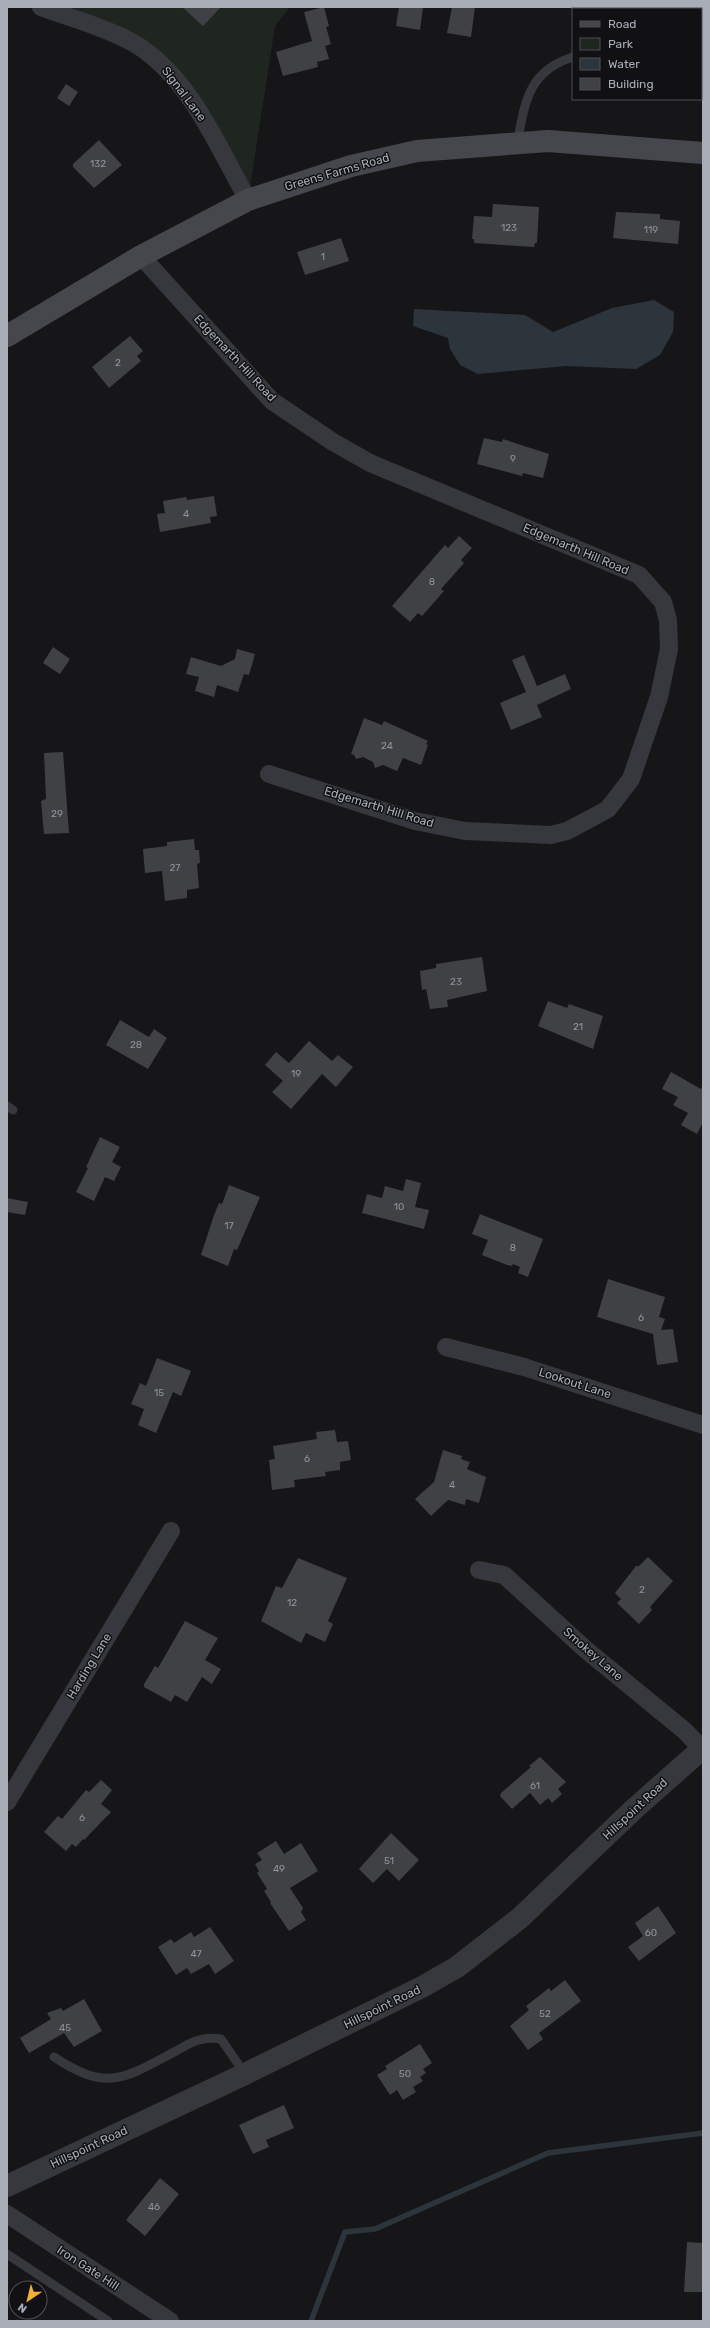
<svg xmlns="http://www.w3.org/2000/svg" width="710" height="2328" font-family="Rubik,sans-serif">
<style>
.green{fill:#1e261f}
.water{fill:#2c353c}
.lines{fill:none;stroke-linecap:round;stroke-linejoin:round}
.stream{stroke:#2c353c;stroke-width:5.5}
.building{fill:#404145}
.service{stroke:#37383d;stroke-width:9}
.minor{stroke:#37383d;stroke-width:18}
.tertiary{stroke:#37383d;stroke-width:22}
.secondary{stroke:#45474d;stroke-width:22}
.labels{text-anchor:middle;stroke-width:3;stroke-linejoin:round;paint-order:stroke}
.number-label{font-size:10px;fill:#8e929b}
.street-label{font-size:12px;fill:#a8adb8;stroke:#111113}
</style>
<rect width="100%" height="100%" fill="#161618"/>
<path class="green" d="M41,7H290L275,26L248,200L157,59Z"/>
<path class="water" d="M654,300L674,312L673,332L660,355L636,369L566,366L478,374L460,365L450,349L448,338L413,326L414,309L525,315L553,332L612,308Z"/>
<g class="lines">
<path class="stream" d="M311,2321L345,2232L375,2229L548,2153L703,2133"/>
</g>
<g class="building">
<path d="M182,7H221L203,26Z"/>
<path d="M324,7L329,26L326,27L331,44L325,46L329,59L317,62L318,67L283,76L276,52L312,41L304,12Z"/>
<path d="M399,7H423L420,30L396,26Z"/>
<path d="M452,7H475L471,37L447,33Z"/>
<path d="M66,84L78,92L69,106L57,98Z"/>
<path d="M99,140L122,165L94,188L73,167V164Z"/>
<path d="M493,204L539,207L537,243H535L534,247L474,243V239H472L474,216L492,217Z"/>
<path d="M616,212L660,214V219L680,221L678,244L613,238Z"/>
<path d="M341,238L349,261L305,275L297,252Z"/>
<path d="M130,336L143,351L137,356L141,361L109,388L92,367Z"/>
<path d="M484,438L502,442L503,439L549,454L543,478L523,473L522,476L477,464Z"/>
<path d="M214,496L217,516L210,517L211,523L160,532L157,514L165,513L163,501L186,497L187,500Z"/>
<path d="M459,536L472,548L461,560L464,563L441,589L444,591L422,616L418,613L410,622L392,606L445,545L448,548Z"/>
<path d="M53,647L70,659L60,674L43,663Z"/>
<path d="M237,649L255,654L249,675L244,674L238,692L217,685L214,697L195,691L199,677L186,674L191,657L221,666L235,659Z"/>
<path d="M524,655L537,686L565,674L571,689L537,705L542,717L511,730L500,703L526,692L512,660Z"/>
<path d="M364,718L382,725L384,721L428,741L426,744L428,745L421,765L403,758L397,771L383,765L375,768L373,762L363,757L356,759L354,755L351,754Z"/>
<path d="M63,752L69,833L44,834L41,801L46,799L44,753Z"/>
<path d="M194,839L195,850H199L200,863L197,864L199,888L187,890V898L165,901L162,871L145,873L143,849L167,846V842Z"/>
<path d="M482,957L487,991L447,1000L448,1007L430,1009L426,989L422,990L420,971L436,968V964Z"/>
<path d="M548,1001L567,1008L569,1004L603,1016L593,1049L538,1026Z"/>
<path d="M120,1020L149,1037L154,1029L167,1038L148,1069L106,1045Z"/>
<path d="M309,1041L332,1061L338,1055L353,1067L336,1087L322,1074L291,1109L272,1092L283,1081L265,1065L276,1052L289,1063Z"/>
<path d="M671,1072L701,1089L703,1086V1122L697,1134L681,1125L688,1113L673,1105L678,1097L662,1089Z"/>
<path d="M100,1137L120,1147L112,1162L121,1167L114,1181L105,1177L94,1201L76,1192L88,1168L86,1167Z"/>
<path d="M406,1179L421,1183L415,1207L429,1210L424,1229L362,1213L367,1194L382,1198L385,1186L403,1191Z"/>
<path d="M229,1185L260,1197L237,1250L234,1249L228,1266L201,1255L214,1215L219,1203L222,1204Z"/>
<path d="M7,1198L28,1202L25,1215L7,1212Z"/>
<path d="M480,1214L543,1239L528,1277L518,1273L520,1267L513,1264L512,1266L507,1265L482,1255L488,1240L472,1234Z"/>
<path d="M608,1279L665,1297L659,1317L665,1319L661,1330L673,1329L678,1362L657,1365L653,1334L597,1317Z"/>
<path d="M157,1358L191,1371L181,1396L173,1392L156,1433L138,1425L144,1409L131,1404L140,1383L146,1386Z"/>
<path d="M335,1430L337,1442L348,1441L351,1460L340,1462V1470L325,1472L326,1476L294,1480L295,1487L272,1490L269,1460L275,1459L273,1446L317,1439L316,1432Z"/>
<path d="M443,1450L462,1456L461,1459L470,1462L467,1469L486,1477L479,1503L466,1499L465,1505L448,1500L431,1516L415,1499L434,1482Z"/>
<path d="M648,1557L673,1581L650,1607L652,1610L639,1624L617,1603L621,1599L615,1593L636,1566H639Z"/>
<path d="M298,1558L347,1578L328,1621L333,1624L325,1642L306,1633L301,1643L261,1621L276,1586L282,1588Z"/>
<path d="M185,1621L218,1638L205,1660L221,1669L212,1684L202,1677L187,1702L175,1695L171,1702L144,1687V1684L155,1666L158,1668Z"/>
<path d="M540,1757L566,1782L558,1789L562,1794L552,1803L548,1798L540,1805L530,1793L512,1809L500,1796L501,1793L531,1767L529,1766Z"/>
<path d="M101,1780L112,1790L101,1804L111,1812L84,1840L83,1839L76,1847L72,1844L66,1851L44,1832L58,1816L62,1819L86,1790L89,1792Z"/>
<path d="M391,1833L419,1860L399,1881L387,1869L373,1883L359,1869Z"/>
<path d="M276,1841L284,1854L301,1843L318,1871L290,1888L303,1908L301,1912L306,1920L289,1931L270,1903L271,1902L264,1891L267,1889L257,1873L259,1871L255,1864L262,1860L257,1853Z"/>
<path d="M658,1906L676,1933L639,1961L628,1947L643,1936L635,1923Z"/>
<path d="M210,1927L234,1961L215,1974L209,1964L191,1974L187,1968L176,1975L158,1947L171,1939L174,1943L191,1932L194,1937Z"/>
<path d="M565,1980L581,2001L539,2033L543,2039L528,2050L510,2026L529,2010L526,2006L549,1988L551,1991Z"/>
<path d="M84,1999L102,2031L74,2047L64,2033L29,2053L20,2038L51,2019L47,2013L61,2008L63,2011Z"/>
<path d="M420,2044L432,2063L423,2069L426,2073L420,2077L423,2081L413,2087L416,2092L403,2100L397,2090L390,2095L377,2075L387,2069L385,2066Z"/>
<path d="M284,2105L294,2128L266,2140L269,2147L253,2154L239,2125Z"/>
<path d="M160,2178L179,2194L145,2236L126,2220Z"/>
<path d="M687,2242L703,2243V2292H684Z"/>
</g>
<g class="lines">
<g class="service">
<path d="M517,144C525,102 528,71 573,57"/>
<path d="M7,1106L13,1110"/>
<path d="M54,2057C108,2093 125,2078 178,2050C193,2041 204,2036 221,2039L245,2074"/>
<path d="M7,2254L108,2321"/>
</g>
<g class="minor">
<path d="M41,7C71,18 114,30 140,47C192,82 218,147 248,200"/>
<path d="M141,256L272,401L333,442L370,463L639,575L663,602L668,620L669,649L659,697L631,779L608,809L599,814L567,831L551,835L465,831L415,821L269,774"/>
<path d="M446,1347L524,1367L703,1425"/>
<path d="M479,1570L504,1575L585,1649L685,1731L702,1749"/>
<path d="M7,1802L171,1531"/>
<path d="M7,2214L170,2321"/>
</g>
<path class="tertiary" d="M7,2186L245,2074L422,1987L457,1967L520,1918L633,1810L703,1748"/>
<path class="secondary" d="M7,336L141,256L248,200L351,166L417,151L548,141L703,153"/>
</g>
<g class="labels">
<g class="number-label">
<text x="98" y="167">132</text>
<text x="509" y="231">123</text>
<text x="651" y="233">119</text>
<text x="323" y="260">1</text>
<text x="118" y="366">2</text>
<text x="513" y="462">9</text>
<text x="186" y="517">4</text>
<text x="432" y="585">8</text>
<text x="387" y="749">24</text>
<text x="57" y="817">29</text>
<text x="175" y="871">27</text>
<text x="456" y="985">23</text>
<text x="578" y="1030">21</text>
<text x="136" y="1048">28</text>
<text x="296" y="1077">19</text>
<text x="399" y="1210">10</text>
<text x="229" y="1229">17</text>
<text x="513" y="1251">8</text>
<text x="641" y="1321">6</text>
<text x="159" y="1396">15</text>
<text x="307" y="1462">6</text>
<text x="452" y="1488">4</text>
<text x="642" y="1593">2</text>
<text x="292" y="1606">12</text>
<text x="535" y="1789">61</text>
<text x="82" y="1821">6</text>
<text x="389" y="1864">51</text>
<text x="279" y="1872">49</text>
<text x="651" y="1936">60</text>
<text x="196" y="1957">47</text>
<text x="545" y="2017">52</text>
<text x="65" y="2031">45</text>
<text x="405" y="2077">50</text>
<text x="154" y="2210">46</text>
</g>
<g class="street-label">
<text transform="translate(184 94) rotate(53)" y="4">Signal Lane</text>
<text transform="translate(337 172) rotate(-16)" y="4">Greens Farms Road</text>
<text transform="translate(235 358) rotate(47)" y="4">Edgemarth Hill Road</text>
<text transform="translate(576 549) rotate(23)" y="4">Edgemarth Hill Road</text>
<text transform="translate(379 807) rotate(17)" y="4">Edgemarth Hill Road</text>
<text transform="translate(575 1383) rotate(18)" y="4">Lookout Lane</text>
<text transform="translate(593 1654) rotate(41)" y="4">Smokey Lane</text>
<text transform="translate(89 1666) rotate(-59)" y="4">Harding Lane</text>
<text transform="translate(635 1809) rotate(-43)" y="4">Hillspoint Road</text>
<text transform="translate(382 2007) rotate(-26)" y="4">Hillspoint Road</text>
<text transform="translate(89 2147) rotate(-25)" y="4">Hillspoint Road</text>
<text transform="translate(88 2268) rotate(33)" y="4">Iron Gate Hill</text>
</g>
</g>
<rect width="710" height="2328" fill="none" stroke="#a8adb8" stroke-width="16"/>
<rect x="572" y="8" width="130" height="92" fill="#111113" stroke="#4d4f55"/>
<rect x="580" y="21" width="20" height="6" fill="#45474d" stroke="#4d4f55"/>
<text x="608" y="28" font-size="12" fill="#a8adb8">Road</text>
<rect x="580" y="38" width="20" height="12" fill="#1e261f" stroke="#4d4f55"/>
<text x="608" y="48" font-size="12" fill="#a8adb8">Park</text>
<rect x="580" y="58" width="20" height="12" fill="#2c353c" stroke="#4d4f55"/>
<text x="608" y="68" font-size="12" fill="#a8adb8">Water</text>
<rect x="580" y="78" width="20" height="12" fill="#404145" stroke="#4d4f55"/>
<text x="608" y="88" font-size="12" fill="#a8adb8">Building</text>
<g transform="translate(28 2300) rotate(215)"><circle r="19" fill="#111113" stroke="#4d4f55"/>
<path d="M0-3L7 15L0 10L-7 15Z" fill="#f2b134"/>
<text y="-6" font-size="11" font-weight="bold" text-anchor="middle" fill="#a8adb8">N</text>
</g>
</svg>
